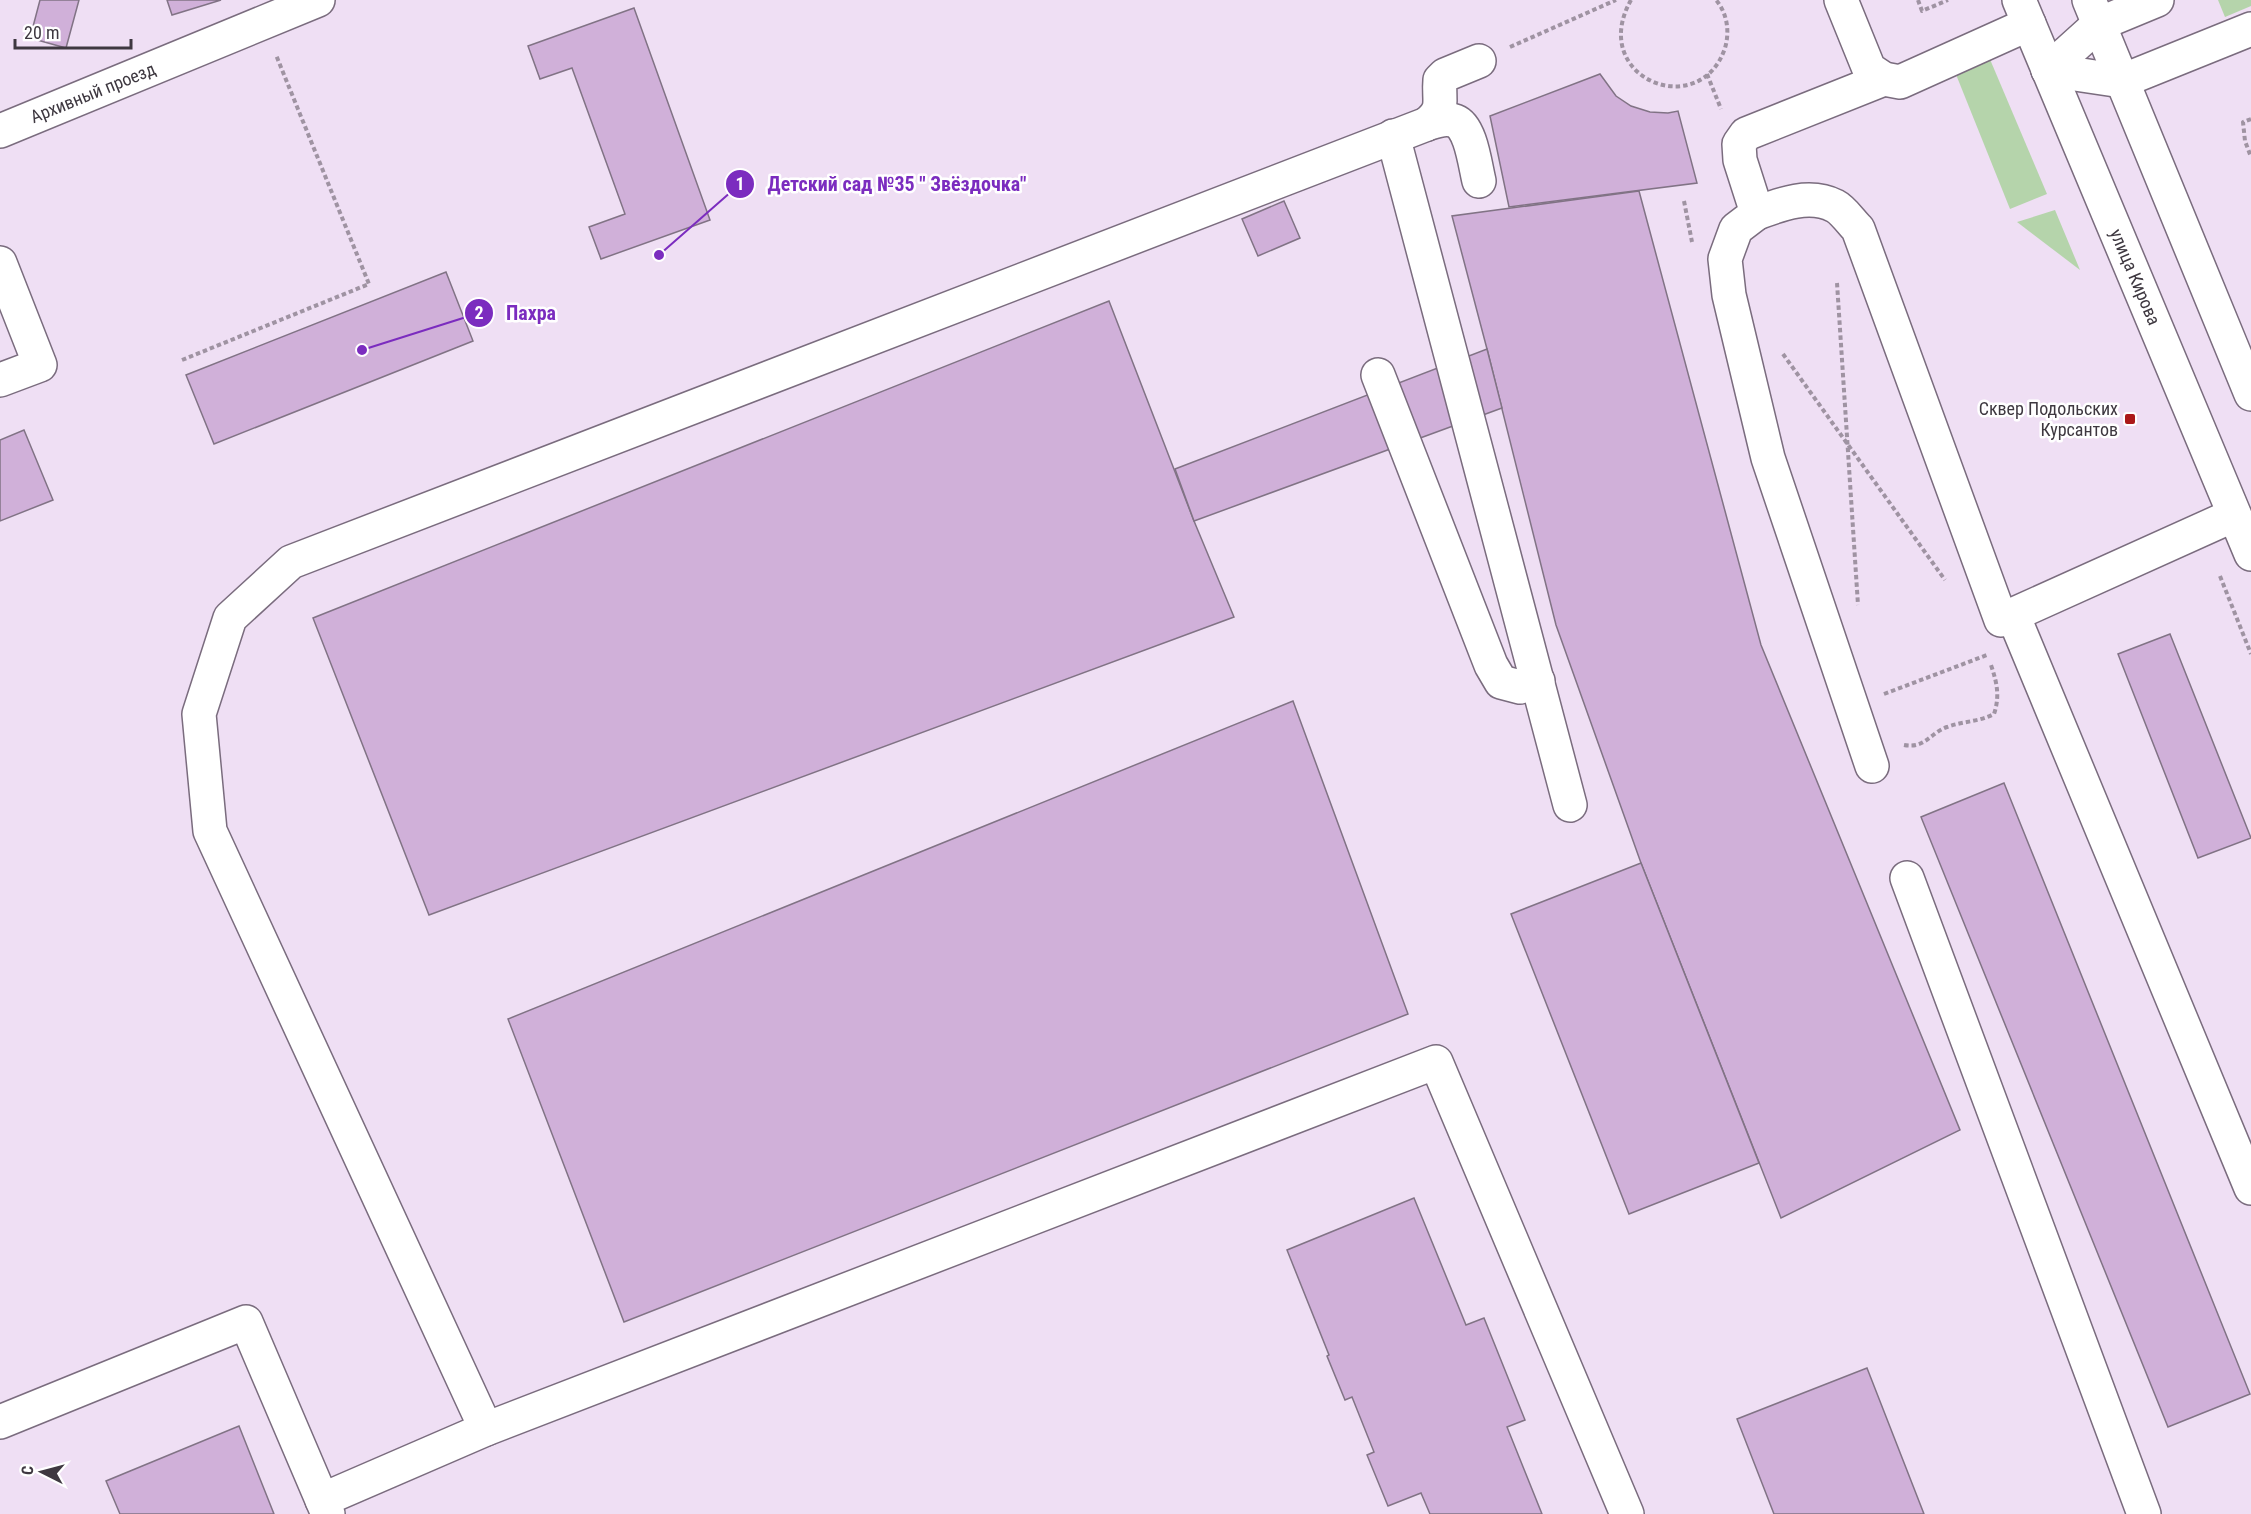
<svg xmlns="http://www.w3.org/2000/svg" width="2251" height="1514" font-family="'Roboto Condensed',sans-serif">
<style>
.green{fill:#b5d4ab}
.building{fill:#d0b0d9;stroke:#817385;stroke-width:1.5}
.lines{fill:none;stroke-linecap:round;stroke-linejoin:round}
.minor-casing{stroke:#7a6c7e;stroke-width:36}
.major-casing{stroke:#7a6c7e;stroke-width:36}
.path{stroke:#9f93a2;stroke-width:4;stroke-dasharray:4.5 3;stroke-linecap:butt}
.minor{stroke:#fff;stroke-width:33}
.major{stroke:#fff;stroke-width:33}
.poi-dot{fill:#ab1919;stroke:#fff;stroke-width:2}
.labels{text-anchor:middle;stroke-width:5;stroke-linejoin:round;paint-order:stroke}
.street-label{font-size:18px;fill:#3e3840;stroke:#fff}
.poi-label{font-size:18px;fill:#3e3840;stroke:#fff;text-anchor:end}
.leader{fill:none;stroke:#7b2cbf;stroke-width:2}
.callout-dot{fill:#7b2cbf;stroke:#fff;stroke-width:2}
.mark-label{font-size:18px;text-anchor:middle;font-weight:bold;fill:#fff}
.callout-label{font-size:20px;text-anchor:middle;font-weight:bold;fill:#7b2cbf;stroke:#fff;stroke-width:5;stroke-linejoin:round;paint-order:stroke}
</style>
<rect width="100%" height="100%" fill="#efdff4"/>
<g class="green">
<path d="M2218,0H2251V6L2225,17Z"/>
<path d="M1989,57L2047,194L2010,209L1955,72Z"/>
<path d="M2055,210L2080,270L2017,222Z"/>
</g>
<g class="building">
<path d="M40,0H79L66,48L30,38Z"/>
<path d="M167,0H221L172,15Z"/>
<path d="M634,8L710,220L601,259L589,227L625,214L572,68L540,79L528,46Z"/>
<path d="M1600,74L1616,96L1631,106L1650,112L1668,113L1678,111L1697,183L1509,207L1490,116Z"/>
<path d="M1639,191L1761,645L1960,1130L1781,1218L1641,863L1556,625L1487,349L1452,216Z"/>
<path d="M1284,201L1300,238L1258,256L1242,219Z"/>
<path d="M446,272L473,341L214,444L186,375Z"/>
<path d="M1109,301L1194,521L1234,617L429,915L313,618Z"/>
<path d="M1487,349L1502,408L1194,521L1175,469Z"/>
<path d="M24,430L53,500L0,521V440Z"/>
<path d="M2170,634L2251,838L2198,858L2118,654Z"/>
<path d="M1293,701L1408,1014L624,1322L508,1019Z"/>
<path d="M2004,783L2250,1394L2168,1427L1921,817Z"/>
<path d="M1641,863L1759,1163L1629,1214L1511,914Z"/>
<path d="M1414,1198L1466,1325L1484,1318L1525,1420L1507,1427L1542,1514H1430L1421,1493L1388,1506L1367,1455L1374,1452L1352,1397L1345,1400L1327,1356L1329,1355L1287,1250Z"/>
<path d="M1867,1368L1924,1514H1774L1737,1419Z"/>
<path d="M239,1426L274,1514H120L106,1481Z"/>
</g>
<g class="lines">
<defs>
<g id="minor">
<path d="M1841,0L1869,69L1884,79L1900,82L2029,24"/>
<path d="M2048,70L2122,81L2251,29"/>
<path d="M2048,70L2099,24L2157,0"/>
<path d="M1427,124C1446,108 1438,102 1440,80L1445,75L1479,61"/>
<path d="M0,131L318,0"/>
<path d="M1393,136L1570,805"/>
<path d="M1757,213C1781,204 1810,193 1835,206C1843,210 1851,222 1858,229L2001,620L2234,515"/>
<path d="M0,263L40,365L0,380"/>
<path d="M1378,375L1491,665L1501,682L1520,687L1538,681"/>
<path d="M2013,615L2251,1188"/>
<path d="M1872,766L1768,458L1729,295L1725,259L1736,229L1757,213L1740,160L1739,144L1746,134L1884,79"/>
<path d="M1907,878L2144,1514"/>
<path d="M0,1422L246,1322L328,1514"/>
<path d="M486,1429L210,831L199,714L230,618L291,562L1427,124C1436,121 1445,117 1455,121C1471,127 1475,165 1479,181"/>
<path d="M322,1500L486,1429L1436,1062L1627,1514"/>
</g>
<g id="major">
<path d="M2019,0L2251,554"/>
<path d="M2089,0L2251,394"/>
</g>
</defs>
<use href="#minor" class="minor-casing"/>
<use href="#major" class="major-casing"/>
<g class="path">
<path d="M1631,0C1587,78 1700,123 1725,48C1730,31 1727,13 1716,0"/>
<path d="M1918,0L1922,11L1948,0"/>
<path d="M1510,47L1616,0"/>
<path d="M1707,74L1721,109"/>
<path d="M2251,119L2243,122L2245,141L2251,157"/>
<path d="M1684,201L1692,242"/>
<path d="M1837,283L1858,605"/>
<path d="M1783,354L1945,580"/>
<path d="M182,360L369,284L276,55"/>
<path d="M2220,576L2251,654"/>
<path d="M1884,694L1987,655"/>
<path d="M1904,745C1925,749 1930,733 1947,727C1963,721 1979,722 1994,714C2000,696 1997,683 1991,665"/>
</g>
<use href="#minor" class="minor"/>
<use href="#major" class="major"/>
</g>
<rect class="poi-dot" x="2124" y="413" width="12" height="12" rx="3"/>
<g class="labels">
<g class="street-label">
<text transform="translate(93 93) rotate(-22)" y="6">Архивный проезд</text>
<text transform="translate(2135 277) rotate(67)" y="6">улица Кирова</text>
</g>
<g class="poi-label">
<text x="2118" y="415">Сквер Подольских<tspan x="2118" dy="21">Курсантов</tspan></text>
</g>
</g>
<path class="leader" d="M659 255L740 184M362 350L479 313"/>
<g class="callout-dot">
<circle cx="659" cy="255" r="6"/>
<circle cx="362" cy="350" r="6"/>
<circle cx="740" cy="184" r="15"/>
<circle cx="479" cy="313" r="15"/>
</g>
<g class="mark-label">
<text x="740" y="190">1</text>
<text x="479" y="319">2</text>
</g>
<g class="callout-label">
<text x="897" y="191">Детский сад №35 " Звёздочка"</text>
<text x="531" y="320">Пахра</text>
</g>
<g transform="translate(42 1472) rotate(276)" stroke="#ffffff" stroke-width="4.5" paint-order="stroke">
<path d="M0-4.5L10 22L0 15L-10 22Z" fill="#3e3840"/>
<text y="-9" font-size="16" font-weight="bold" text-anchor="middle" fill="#3e3840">С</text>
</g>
<path d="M15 39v9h116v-9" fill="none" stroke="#3e3840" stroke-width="3"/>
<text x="24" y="39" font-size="18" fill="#3e3840" stroke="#ffffff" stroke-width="4.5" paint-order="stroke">20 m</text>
</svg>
